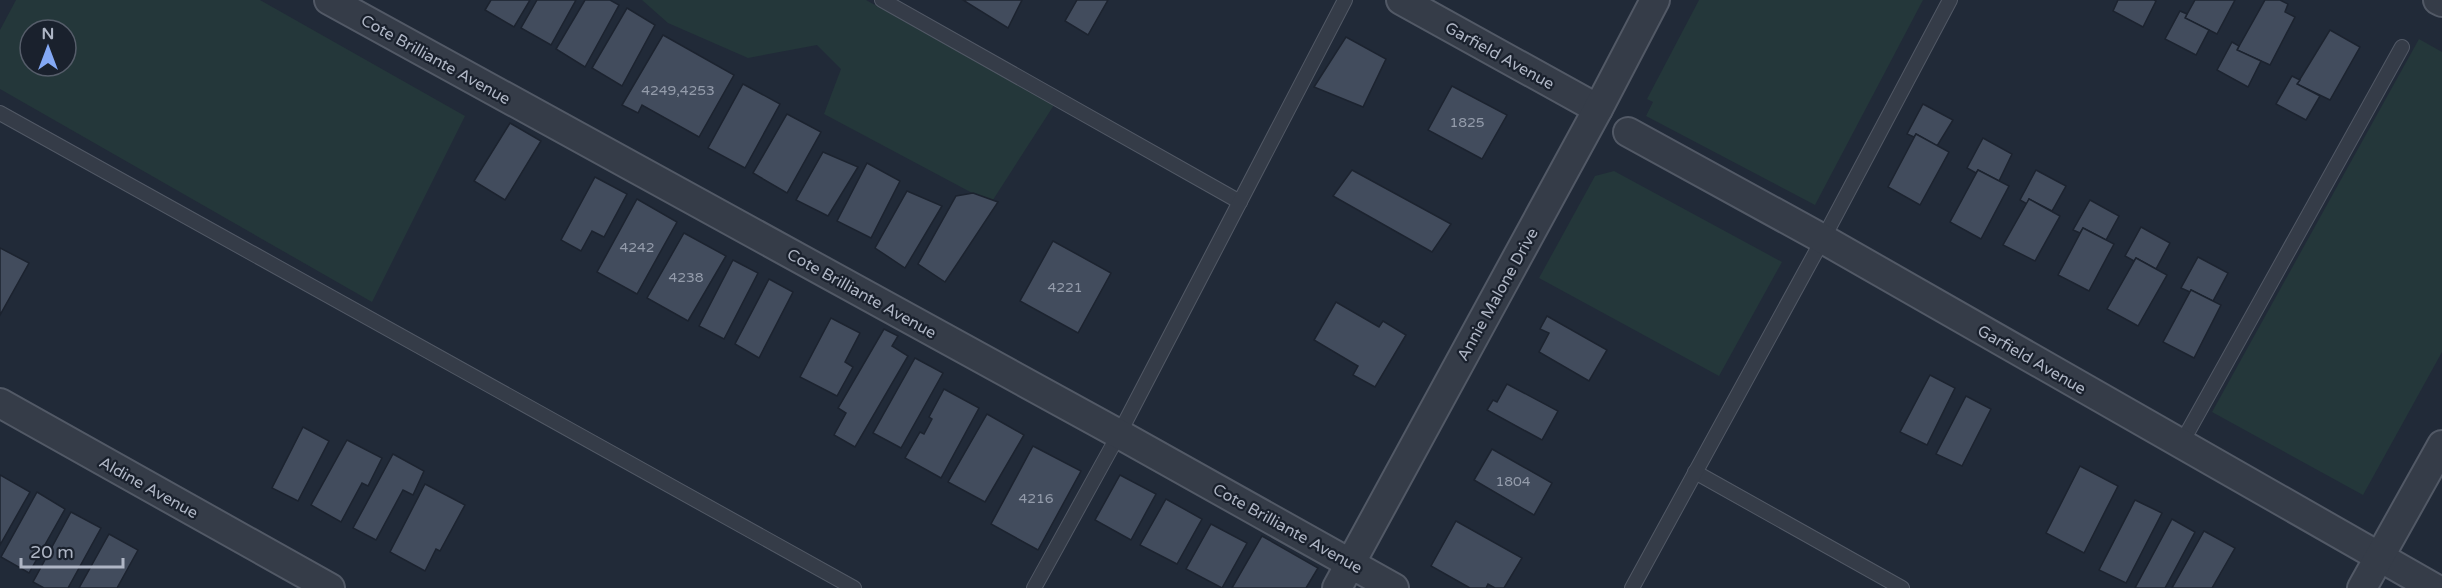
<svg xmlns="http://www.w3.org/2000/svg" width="2442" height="588" font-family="'Varela Round',sans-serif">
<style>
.green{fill:#24373a;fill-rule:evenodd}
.building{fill:#424c5d;stroke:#1c232f;stroke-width:1.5}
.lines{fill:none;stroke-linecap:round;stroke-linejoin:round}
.service-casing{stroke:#525966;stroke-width:16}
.minor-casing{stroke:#525966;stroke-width:32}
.service{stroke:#353c48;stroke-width:14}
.minor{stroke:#353c48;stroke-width:28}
.labels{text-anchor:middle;stroke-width:4.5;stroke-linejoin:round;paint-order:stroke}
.number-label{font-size:14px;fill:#949cab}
.street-label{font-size:16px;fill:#afb6c5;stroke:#1a212d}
</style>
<rect width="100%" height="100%" fill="#212a38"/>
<g class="green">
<path d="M16,0H260L465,116L372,302L0,89V30ZM30,30H66V66H30Z"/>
<path d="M642,0H866L1054,105L991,203L824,114L841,69L817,45L748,58L668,23Z"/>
<path d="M1699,0H1923L1815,205L1646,116L1653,102L1647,99Z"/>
<path d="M2419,39L2442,52V352L2363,495L2212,412Z"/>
<path d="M1614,171L1782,262L1719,376L1539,278L1595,176Z"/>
</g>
<g class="building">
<path d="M491,0H530L514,27L485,10Z"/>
<path d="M537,0H576L551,45L521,28Z"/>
<path d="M585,0H610L619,5L585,67L556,49Z"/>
<path d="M963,0H1022L1008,28Z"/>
<path d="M1077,0H1108L1088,35L1065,21Z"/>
<path d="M2118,0H2154L2156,1L2143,27L2113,11Z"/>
<path d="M2195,0H2235L2217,34L2185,18Z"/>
<path d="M2265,0H2280L2288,4L2285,12L2295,17L2270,65L2237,50Z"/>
<path d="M627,8L655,25L622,86L592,68Z"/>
<path d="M2180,11L2187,14L2185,18L2209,30L2196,55L2165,39Z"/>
<path d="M2330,30L2360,47L2330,100L2297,84Z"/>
<path d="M663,35L734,75L699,137L642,105L638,113L622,105Z"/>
<path d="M1346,37L1386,59L1363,107L1314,87Z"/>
<path d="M2232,42L2239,46L2237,50L2261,61L2248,87L2217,70Z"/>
<path d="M2292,76L2300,80L2297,84L2320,96L2306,120L2276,104Z"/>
<path d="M743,84L780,104L745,168L708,148Z"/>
<path d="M1452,86L1507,115L1482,159L1428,130Z"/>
<path d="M1923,104L1953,120L1937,146L1916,134L1914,137L1907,134Z"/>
<path d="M787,114L821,132L787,193L753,173Z"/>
<path d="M510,123L541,141L505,200L474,181Z"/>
<path d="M1916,134L1949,152L1920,205L1888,187Z"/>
<path d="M1983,138L2012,154L1999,181L1978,170L1976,173L1967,168Z"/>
<path d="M823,152L858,167L828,216L796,200Z"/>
<path d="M867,163L900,181L871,238L837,221Z"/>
<path d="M1352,170L1451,224L1432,252L1333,196Z"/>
<path d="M1978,170L2009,186L1981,239L1950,222Z"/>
<path d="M2036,170L2066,186L2052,211L2029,199L2027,204L2020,200Z"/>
<path d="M595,177L627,194L604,237L592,231L581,251L561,240Z"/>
<path d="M907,191L942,206L905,268L875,248Z"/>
<path d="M973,193L998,202L945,282L918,264L956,196Z"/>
<path d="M637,199L677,222L637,294L597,272Z"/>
<path d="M2029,199L2060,216L2035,261L2003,245Z"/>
<path d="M2090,200L2119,216L2106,240L2083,228L2080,233L2073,230Z"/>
<path d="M2141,227L2170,243L2156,269L2136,258L2134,261L2125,256Z"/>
<path d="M2083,228L2114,244L2089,291L2058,275Z"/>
<path d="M684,233L726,256L688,321L647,298Z"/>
<path d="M1053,241L1111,273L1078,333L1020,301Z"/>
<path d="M0,248L29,263L0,315Z"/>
<path d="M2198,257L2228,273L2213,301L2191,290L2190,292L2181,288Z"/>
<path d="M2136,258L2167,275L2138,326L2107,309Z"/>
<path d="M733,260L758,273L724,339L699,326Z"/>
<path d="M769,279L793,292L759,358L735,344Z"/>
<path d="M2191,290L2221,305L2194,358L2163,342Z"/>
<path d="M1336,302L1379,327L1383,321L1406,335L1375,387L1353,375L1358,366L1314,340Z"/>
<path d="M1547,316L1607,350L1589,381L1539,352L1549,333L1540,329Z"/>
<path d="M831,318L860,333L845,362L853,367L837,396L800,377Z"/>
<path d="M884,329L898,336L892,346L908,356L855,447L834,435L846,413L838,408Z"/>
<path d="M915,358L943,373L901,448L873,433Z"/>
<path d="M1930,375L1955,388L1927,445L1900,432Z"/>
<path d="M1507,384L1558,411L1542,440L1487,410L1493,400L1497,402Z"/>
<path d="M944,389L979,408L941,478L905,458L920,432L924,434L932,419L929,417Z"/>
<path d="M1966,396L1991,409L1962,466L1936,454Z"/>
<path d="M987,414L1024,435L985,502L948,482Z"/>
<path d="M303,427L329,441L298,501L272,488Z"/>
<path d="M347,440L382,458L368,486L362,483L341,522L311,505Z"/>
<path d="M1033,446L1081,471L1038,550L991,524Z"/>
<path d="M1492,449L1552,483L1534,515L1474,480Z"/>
<path d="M393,454L424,471L413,495L403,490L376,540L353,528Z"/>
<path d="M2080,466L2118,486L2084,553L2046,533Z"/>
<path d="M0,475L30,492L0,545Z"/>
<path d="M1120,475L1156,494L1131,540L1095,520Z"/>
<path d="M425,484L465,505L440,551L436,549L425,571L390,552Z"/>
<path d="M37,492L65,509L29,573L1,557Z"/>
<path d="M1166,499L1202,519L1177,564L1140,545Z"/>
<path d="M2135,500L2162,513L2126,583L2099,570Z"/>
<path d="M71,512L101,528L68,588H44L33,582Z"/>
<path d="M2172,519L2195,532L2165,588H2135Z"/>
<path d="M1456,521L1522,558L1504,588H1495L1488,584L1486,588H1470L1431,566Z"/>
<path d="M1211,524L1247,543L1222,588L1186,569Z"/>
<path d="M2204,531L2235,548L2212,588H2172Z"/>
<path d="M109,534L138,550L117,588H79Z"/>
<path d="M1262,536L1318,568L1306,588H1232Z"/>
</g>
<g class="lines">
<defs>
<g id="service">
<path d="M882,0L1240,202"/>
<path d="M0,113L854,588"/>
<path d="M2181,444L2402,47"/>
<path d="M1695,472L1902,588"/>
<path d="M1034,588L1119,434L1345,0"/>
<path d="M1632,588L1823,239L1950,0"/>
</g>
<g id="minor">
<path d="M329,0L1119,434L1394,588"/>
<path d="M1401,0L1598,109"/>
<path d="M2438,0L2442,2"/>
<path d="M1628,132L1823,239L2434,588"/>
<path d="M0,403L330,588"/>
<path d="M1337,588L1598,109L1655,0"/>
<path d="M2362,588L2442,445"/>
</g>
</defs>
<use href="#service" class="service-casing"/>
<use href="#minor" class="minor-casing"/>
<use href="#service" class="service"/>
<use href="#minor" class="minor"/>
</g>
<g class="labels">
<g class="number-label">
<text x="678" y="95">4249,4253</text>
<text x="1467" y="127">1825</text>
<text x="637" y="252">4242</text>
<text x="686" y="282">4238</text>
<text x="1065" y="292">4221</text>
<text x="1513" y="486">1804</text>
<text x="1036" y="503">4216</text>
</g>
<g class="street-label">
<text transform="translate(1500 55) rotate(29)" y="6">Garfield Avenue</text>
<text transform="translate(436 59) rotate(29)" y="6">Cote Brilliante Avenue</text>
<text transform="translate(862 293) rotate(29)" y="6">Cote Brilliante Avenue</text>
<text transform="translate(1497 294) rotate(-61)" y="6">Annie Malone Drive</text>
<text transform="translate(2032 359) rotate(30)" y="6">Garfield Avenue</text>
<text transform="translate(149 487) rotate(29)" y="6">Aldine Avenue</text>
<text transform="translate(1288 528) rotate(29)" y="6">Cote Brilliante Avenue</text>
</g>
</g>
<g transform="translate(48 48)"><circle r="28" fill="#1a212d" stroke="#565d6a" stroke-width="1.5"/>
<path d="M0-4.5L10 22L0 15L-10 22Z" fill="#84a9f5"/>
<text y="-9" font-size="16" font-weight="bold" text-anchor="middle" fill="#afb6c5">N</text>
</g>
<path d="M21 558v9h102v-9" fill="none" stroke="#afb6c5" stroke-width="3"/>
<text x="30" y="558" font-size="18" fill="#afb6c5" stroke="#1a212d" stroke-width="4.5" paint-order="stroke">20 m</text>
</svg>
